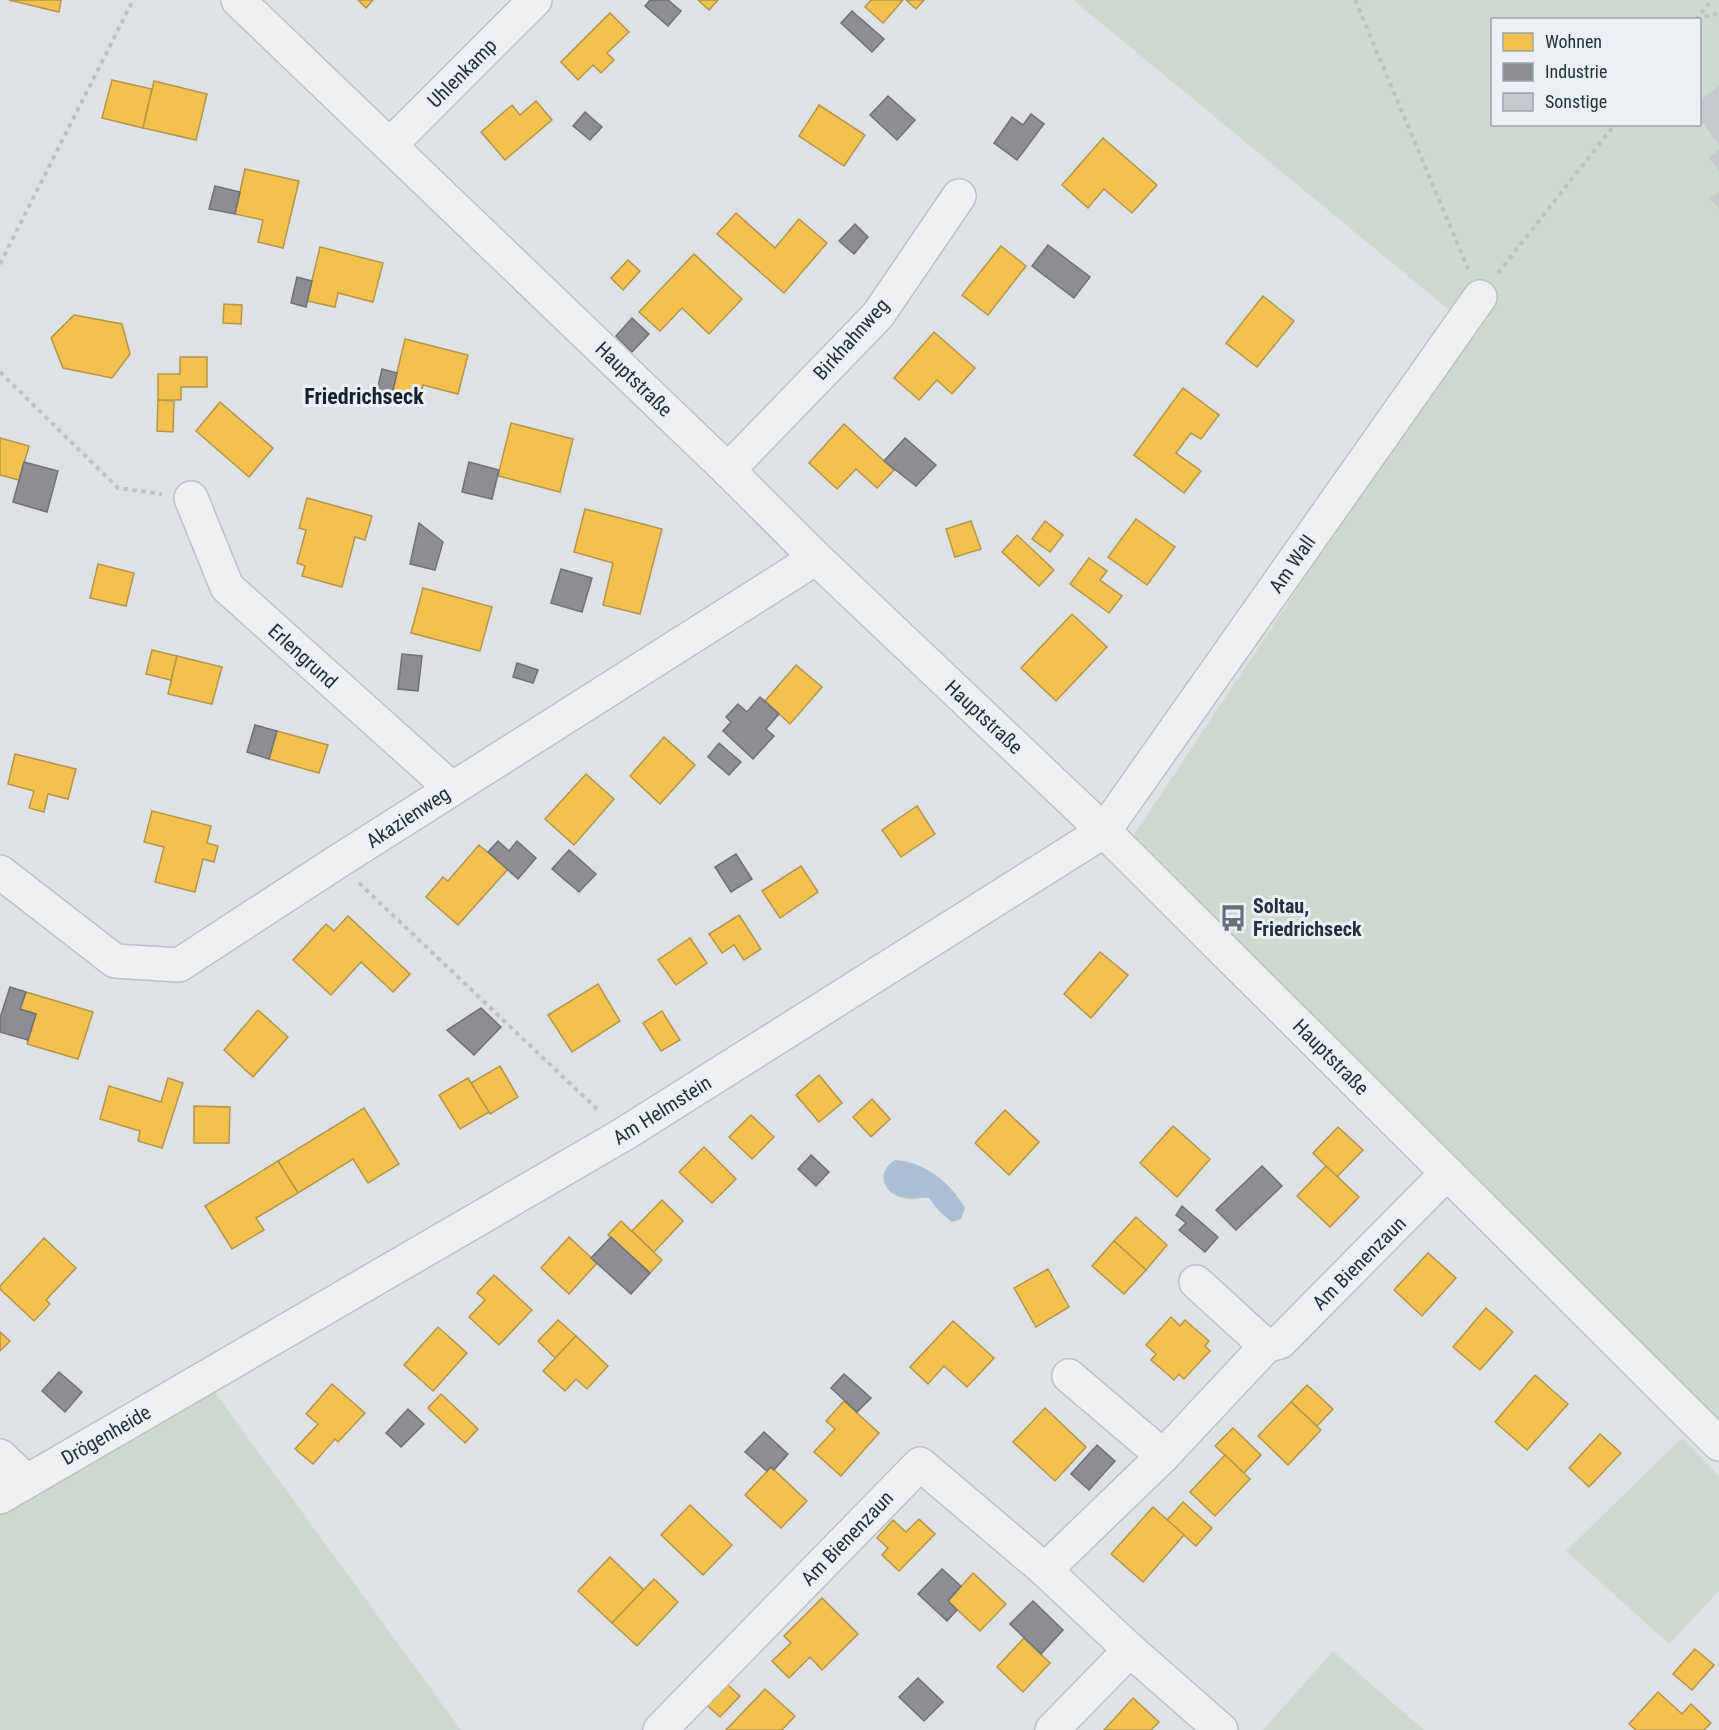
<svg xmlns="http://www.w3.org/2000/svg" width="1719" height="1730" font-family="'Roboto Condensed',sans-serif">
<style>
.green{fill:#d0d9cf;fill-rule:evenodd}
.water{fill:#aabfd3}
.homes{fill:#f2c14e;stroke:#b4954a;stroke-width:1.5}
.industry{fill:#8d8d92;stroke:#6e7179;stroke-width:1.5}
.building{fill:#c7cacd}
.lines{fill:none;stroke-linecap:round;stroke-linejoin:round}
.minor-casing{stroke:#bdc0c3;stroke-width:36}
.path{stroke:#bec0c5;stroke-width:4;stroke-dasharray:4.5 4.5;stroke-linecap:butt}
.minor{stroke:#eef0f2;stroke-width:33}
.labels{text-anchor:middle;stroke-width:6;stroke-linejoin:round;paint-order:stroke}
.street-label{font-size:20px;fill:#252f3f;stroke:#ecf0f5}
.poi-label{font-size:20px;font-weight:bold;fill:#252f3f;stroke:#ecf0f5;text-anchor:start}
.quarter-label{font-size:22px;font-weight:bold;fill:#172030;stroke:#ecf0f5}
</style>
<rect width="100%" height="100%" fill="#dfe2e5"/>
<g class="green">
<path d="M1073,0H1719V1423L1133,836L1471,328ZM1492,20H1700V124H1492Z"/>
<path d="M214,1391L461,1730H0V1516Z"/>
<path d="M1682,1438L1719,1476V1591L1669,1644L1566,1551Z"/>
<path d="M1333,1651L1424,1730H1263Z"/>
</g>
<path class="water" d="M895,1160C925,1162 950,1182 965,1208L961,1219L952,1222L939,1211L929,1198C921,1197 913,1200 905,1198C883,1195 875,1172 895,1160Z"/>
<g class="homes">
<path d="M9,0H61L59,12Z"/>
<path d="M358,0H373L366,8Z"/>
<path d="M698,0H718L709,10Z"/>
<path d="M871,0H903L883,23L865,7Z"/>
<path d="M906,0H924L916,9Z"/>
<path d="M610,13L629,32L607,53L614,60L601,73L593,65L578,80L561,62Z"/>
<path d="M112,80L152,89L143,128L102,118Z"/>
<path d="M154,81L207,94L196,140L143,128Z"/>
<path d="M536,101L552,120L505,160L481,132L512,105L520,115Z"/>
<path d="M819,105L865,135L844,166L799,136Z"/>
<path d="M1103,138L1157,185L1132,213L1104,189L1088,208L1062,185Z"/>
<path d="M245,169L299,181L283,248L258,242L263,220L235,214Z"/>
<path d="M736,213L775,248L799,219L827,243L784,293L717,234Z"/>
<path d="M1001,246L1026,266L988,315L962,295Z"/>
<path d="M320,247L383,263L373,302L338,293L335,307L307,301Z"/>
<path d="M694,254L742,299L709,334L682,308L660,331L639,312Z"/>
<path d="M628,260L640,271L623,290L611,278Z"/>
<path d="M1263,296L1294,321L1257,367L1226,343Z"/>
<path d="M224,304L242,305L241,324L223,323Z"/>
<path d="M74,315L122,324L130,354L112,378L63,368L51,338Z"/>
<path d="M934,332L975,368L952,394L937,380L919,400L894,378Z"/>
<path d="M405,339L468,355L458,394L423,385L420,399L392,393Z"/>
<path d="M180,357H207V387H181V400H158V374H180Z"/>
<path d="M1183,388L1219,415L1201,439L1191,433L1176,453L1201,471L1184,493L1134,455Z"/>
<path d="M158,400L174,401L173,432L157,431Z"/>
<path d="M220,402L273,448L249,477L196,431Z"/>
<path d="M511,423L573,439L560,492L498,476Z"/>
<path d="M844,424L894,470L877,488L856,469L837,489L809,463Z"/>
<path d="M0,438L29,446L19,480L0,475Z"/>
<path d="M307,498L372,516L365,540L355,537L342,587L302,576L305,566L297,563L306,530L299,528Z"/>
<path d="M585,509L662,529L640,614L603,605L613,563L574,552Z"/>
<path d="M1136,519L1175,547L1147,585L1108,557Z"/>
<path d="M971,521L981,549L955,557L946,529Z"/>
<path d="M1045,521L1063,535L1050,552L1032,539Z"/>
<path d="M1017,535L1054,570L1039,586L1002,552Z"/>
<path d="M1089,558L1107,571L1100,580L1122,596L1109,613L1070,584Z"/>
<path d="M98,564L134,573L126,606L90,598Z"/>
<path d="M423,588L492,607L480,651L411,633Z"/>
<path d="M1072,614L1107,647L1056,701L1021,668Z"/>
<path d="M152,650L177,656L171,680L146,674Z"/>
<path d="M177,656L222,667L212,704L168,694Z"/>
<path d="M796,665L822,687L790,724L765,701Z"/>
<path d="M277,731L328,745L319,773L269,759Z"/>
<path d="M664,737L695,765L660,804L630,776Z"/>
<path d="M15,754L76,769L68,799L48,794L44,812L29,808L34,791L8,784Z"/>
<path d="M586,774L614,799L574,845L545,819Z"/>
<path d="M917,806L935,834L901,857L882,830Z"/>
<path d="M152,811L211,826L207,843L218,846L214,862L203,859L195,892L155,882L164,847L144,842Z"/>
<path d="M479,845L508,869L458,925L426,897L443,877L448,881Z"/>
<path d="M801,866L818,892L780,918L762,891Z"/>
<path d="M739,915L761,949L744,960L734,945L722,953L709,934Z"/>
<path d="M348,916L410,974L393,992L361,962L331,995L293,960L326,924L334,931Z"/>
<path d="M690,938L707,963L676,985L658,960Z"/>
<path d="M1100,952L1128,975L1091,1018L1064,994Z"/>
<path d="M598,984L620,1021L572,1052L548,1015Z"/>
<path d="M26,992L93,1012L78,1059L27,1044L36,1014L20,1009Z"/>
<path d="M258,1010L288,1037L253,1077L224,1050Z"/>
<path d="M662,1011L680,1040L661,1051L643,1023Z"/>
<path d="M500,1066L518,1097L490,1114L471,1083Z"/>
<path d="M819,1075L842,1103L819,1122L796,1095Z"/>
<path d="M168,1078L183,1083L162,1148L138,1141L140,1131L100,1119L109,1086L161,1102Z"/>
<path d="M468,1078L489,1112L460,1129L439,1095Z"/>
<path d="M872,1099L890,1119L871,1137L853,1117Z"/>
<path d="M194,1106L230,1107L229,1143H194Z"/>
<path d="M364,1108L399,1164L368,1183L353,1159L298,1193L278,1161Z"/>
<path d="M1005,1110L1039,1142L1009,1175L975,1143Z"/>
<path d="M751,1115L774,1137L752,1159L729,1137Z"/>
<path d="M1173,1126L1210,1159L1177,1197L1140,1163Z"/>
<path d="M1338,1127L1363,1150L1337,1177L1313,1153Z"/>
<path d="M704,1147L736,1179L712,1203L679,1172Z"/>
<path d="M278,1161L298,1193L256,1218L264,1230L232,1249L205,1206Z"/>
<path d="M1326,1166L1359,1197L1330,1227L1297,1196Z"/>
<path d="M662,1200L683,1221L654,1252L632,1231Z"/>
<path d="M1136,1217L1167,1245L1146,1270L1114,1241Z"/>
<path d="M621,1221L662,1260L650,1273L608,1235Z"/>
<path d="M569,1237L597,1263L569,1294L541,1268Z"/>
<path d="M44,1238L76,1268L46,1300L50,1304L34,1321L0,1289V1286Z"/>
<path d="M1114,1241L1146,1270L1124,1294L1092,1266Z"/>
<path d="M1428,1253L1456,1278L1422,1316L1394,1290Z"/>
<path d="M1048,1269L1069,1307L1036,1327L1014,1288Z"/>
<path d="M494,1275L532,1310L499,1345L469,1317L485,1300L477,1293Z"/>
<path d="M1486,1308L1513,1332L1480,1370L1453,1347Z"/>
<path d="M1171,1317L1180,1326L1185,1320L1209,1341L1205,1346L1210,1351L1184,1379L1179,1374L1174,1380L1151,1360L1156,1354L1146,1345Z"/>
<path d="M558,1320L576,1336L555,1358L538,1341Z"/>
<path d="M953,1321L994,1358L967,1387L944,1366L928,1384L910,1367Z"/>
<path d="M438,1327L467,1353L433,1391L404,1365Z"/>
<path d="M0,1332L10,1341L0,1351Z"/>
<path d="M576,1336L608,1366L587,1389L576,1379L565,1391L543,1371Z"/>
<path d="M1535,1375L1568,1404L1527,1450L1495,1422Z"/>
<path d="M332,1384L365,1413L338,1442L335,1439L313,1464L295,1449L318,1424L306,1414Z"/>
<path d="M1307,1385L1333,1409L1317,1426L1291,1402Z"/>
<path d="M441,1394L478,1429L465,1443L428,1408Z"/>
<path d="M844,1401L879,1433L841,1476L814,1452L835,1429L826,1421Z"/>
<path d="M1291,1402L1321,1430L1288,1465L1258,1436Z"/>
<path d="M1045,1408L1086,1447L1055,1481L1013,1442Z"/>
<path d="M1233,1428L1261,1455L1244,1473L1215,1446Z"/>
<path d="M1600,1434L1621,1453L1589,1487L1569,1468Z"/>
<path d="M1225,1455L1250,1479L1215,1516L1190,1492Z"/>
<path d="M771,1467L807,1501L781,1528L745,1495Z"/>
<path d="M1183,1502L1212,1528L1196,1546L1167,1520Z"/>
<path d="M690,1505L732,1545L703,1575L661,1535Z"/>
<path d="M1153,1507L1184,1535L1143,1582L1111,1554Z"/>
<path d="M919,1519L935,1534L899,1571L882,1555L888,1548L877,1538L893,1520L906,1532Z"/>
<path d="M610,1557L644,1590L612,1623L578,1591Z"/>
<path d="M973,1573L1006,1604L980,1631L948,1601Z"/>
<path d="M654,1579L678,1602L637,1646L612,1623Z"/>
<path d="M822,1598L858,1634L822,1670L810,1657L789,1678L772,1661L791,1643L784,1636Z"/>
<path d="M1024,1638L1050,1663L1023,1692L997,1667Z"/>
<path d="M1695,1649L1714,1665L1692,1690L1673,1674Z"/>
<path d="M719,1677L740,1696L720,1717L699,1698Z"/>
<path d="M765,1689L795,1716L782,1730H726Z"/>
<path d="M1658,1692L1682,1714L1691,1704L1711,1723L1704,1730H1636L1629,1724Z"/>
<path d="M1133,1698L1159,1722L1151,1730H1104Z"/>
</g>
<g class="industry">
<path d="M650,0H668L681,11L668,26L645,6Z"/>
<path d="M852,11L884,39L872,52L841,23Z"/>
<path d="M888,96L915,120L897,140L870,115Z"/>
<path d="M585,112L602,127L590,140L573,126Z"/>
<path d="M1031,114L1044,124L1017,160L994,143L1012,117L1023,125Z"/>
<path d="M215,186L240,192L235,214L209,209Z"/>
<path d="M855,224L868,237L854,254L839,241Z"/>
<path d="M1048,245L1090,277L1074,298L1032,266Z"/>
<path d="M297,277L312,281L306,307L291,303Z"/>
<path d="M632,318L649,334L632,352L616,336Z"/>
<path d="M382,369L397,373L391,399L376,395Z"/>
<path d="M905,438L936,465L916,486L884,461Z"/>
<path d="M24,462L58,471L47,512L13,502Z"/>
<path d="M469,462L499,470L492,499L462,492Z"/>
<path d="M419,523L443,542L435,570L410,564Z"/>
<path d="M561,569L592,578L582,612L551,603Z"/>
<path d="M402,654L422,656L418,691L398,689Z"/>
<path d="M517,663L538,670L533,683L513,677Z"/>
<path d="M760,697L779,714L766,729L774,736L753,759L723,731L731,722L726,717L738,704L747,712Z"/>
<path d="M255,725L277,731L269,759L247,752Z"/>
<path d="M719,743L741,762L729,775L708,757Z"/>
<path d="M498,841L509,851L517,841L536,858L518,879L488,852Z"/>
<path d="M569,850L596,874L579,892L552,869Z"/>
<path d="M736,854L752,879L731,892L715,867Z"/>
<path d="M10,987L26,992L20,1009L36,1014L28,1040L0,1032V1018Z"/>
<path d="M481,1008L501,1027L474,1055L447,1030Z"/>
<path d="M811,1155L829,1172L816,1186L798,1169Z"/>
<path d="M1262,1166L1282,1186L1236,1230L1216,1210Z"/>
<path d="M1182,1206L1218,1237L1205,1252L1179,1230L1186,1223L1176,1215Z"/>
<path d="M611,1237L650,1273L631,1294L591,1258Z"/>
<path d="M59,1372L82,1392L65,1412L42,1391Z"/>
<path d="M844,1374L871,1398L857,1412L831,1388Z"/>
<path d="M408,1409L424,1424L401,1447L386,1433Z"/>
<path d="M764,1432L788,1454L774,1470L771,1467L767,1471L745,1452Z"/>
<path d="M1097,1445L1115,1461L1089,1490L1071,1474Z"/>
<path d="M942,1569L961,1586L948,1601L957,1610L947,1621L918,1594Z"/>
<path d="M1033,1601L1063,1630L1041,1654L1010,1624Z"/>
<path d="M918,1678L943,1702L924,1721L899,1697Z"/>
</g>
<g class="building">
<path d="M1719,86V145L1700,119V101Z"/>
<path d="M1719,150V171L1709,157Z"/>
<path d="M1719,192V209L1710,198Z"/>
</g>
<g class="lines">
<defs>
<g id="minor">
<path d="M238,0L728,470L816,558L1104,831L1719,1444"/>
<path d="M390,145L535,0"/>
<path d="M728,470L878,315L959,196"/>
<path d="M191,498L227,587L452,789"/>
<path d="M0,872L115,961L179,965L337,862L816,558"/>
<path d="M1196,1282L1266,1346"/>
<path d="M1069,1376L1163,1456"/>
<path d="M0,1456L26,1481"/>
<path d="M0,1497L624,1134L1104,831L1480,297"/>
<path d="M1045,1570L1163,1456L1266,1346L1280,1342L1447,1173"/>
<path d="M1130,1650L1221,1730"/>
<path d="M660,1730L920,1464L1045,1570L1130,1650L1052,1730"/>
</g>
</defs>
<use href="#minor" class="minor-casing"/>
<g class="path">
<path d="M1355,0L1469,271"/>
<path d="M1696,19L1715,14L1719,16"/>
<path d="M1695,20L1712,0"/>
<path d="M0,264L133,0"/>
<path d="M1498,273L1615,124"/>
<path d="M0,372L118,488L162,494"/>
<path d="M359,883L600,1112"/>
</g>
<use href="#minor" class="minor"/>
</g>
<defs>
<symbol id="bus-bare" viewBox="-9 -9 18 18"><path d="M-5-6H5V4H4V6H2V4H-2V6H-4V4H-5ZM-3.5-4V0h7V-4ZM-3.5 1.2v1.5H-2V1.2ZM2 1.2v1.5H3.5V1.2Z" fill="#666e79" stroke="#ecf0f5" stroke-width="2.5" paint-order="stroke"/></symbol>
</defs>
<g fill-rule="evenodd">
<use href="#bus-bare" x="1214" y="899" width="38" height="38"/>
</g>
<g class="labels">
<g class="street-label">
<text transform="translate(462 73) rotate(-45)" y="7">Uhlenkamp</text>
<text transform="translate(851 339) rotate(-48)" y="7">Birkhahnweg</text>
<text transform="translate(634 379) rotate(44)" y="7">Hauptstraße</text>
<text transform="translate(1292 564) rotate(-55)" y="7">Am Wall</text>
<text transform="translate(303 656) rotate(42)" y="7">Erlengrund</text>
<text transform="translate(984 717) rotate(43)" y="7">Hauptstraße</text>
<text transform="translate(408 817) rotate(-33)" y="7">Akazienweg</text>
<text transform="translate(1331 1057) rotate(45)" y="7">Hauptstraße</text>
<text transform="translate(662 1110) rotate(-32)" y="7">Am Helmstein</text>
<text transform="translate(1359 1263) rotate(-45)" y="7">Am Bienenzaun</text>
<text transform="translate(106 1435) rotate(-30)" y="7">Drögenheide</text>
<text transform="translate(847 1538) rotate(-46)" y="7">Am Bienenzaun</text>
</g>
<g class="poi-label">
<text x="1253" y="913">Soltau,<tspan x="1253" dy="23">Friedrichseck</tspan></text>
</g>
<g class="quarter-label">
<text x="364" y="404">Friedrichseck</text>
</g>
</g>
<rect x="1491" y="18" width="210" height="108" fill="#ecf0f5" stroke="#9ca3ac" stroke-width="1.5"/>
<rect x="1503" y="33" width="30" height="18" fill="#f2c14e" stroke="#9ca3ac" stroke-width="1.5"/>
<text x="1545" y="48" font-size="18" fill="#252f3f">Wohnen</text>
<rect x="1503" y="63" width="30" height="18" fill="#8d8d92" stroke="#9ca3ac" stroke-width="1.5"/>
<text x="1545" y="78" font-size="18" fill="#252f3f">Industrie</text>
<rect x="1503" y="93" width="30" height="18" fill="#c7cacd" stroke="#9ca3ac" stroke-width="1.5"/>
<text x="1545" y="108" font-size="18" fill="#252f3f">Sonstige</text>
</svg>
